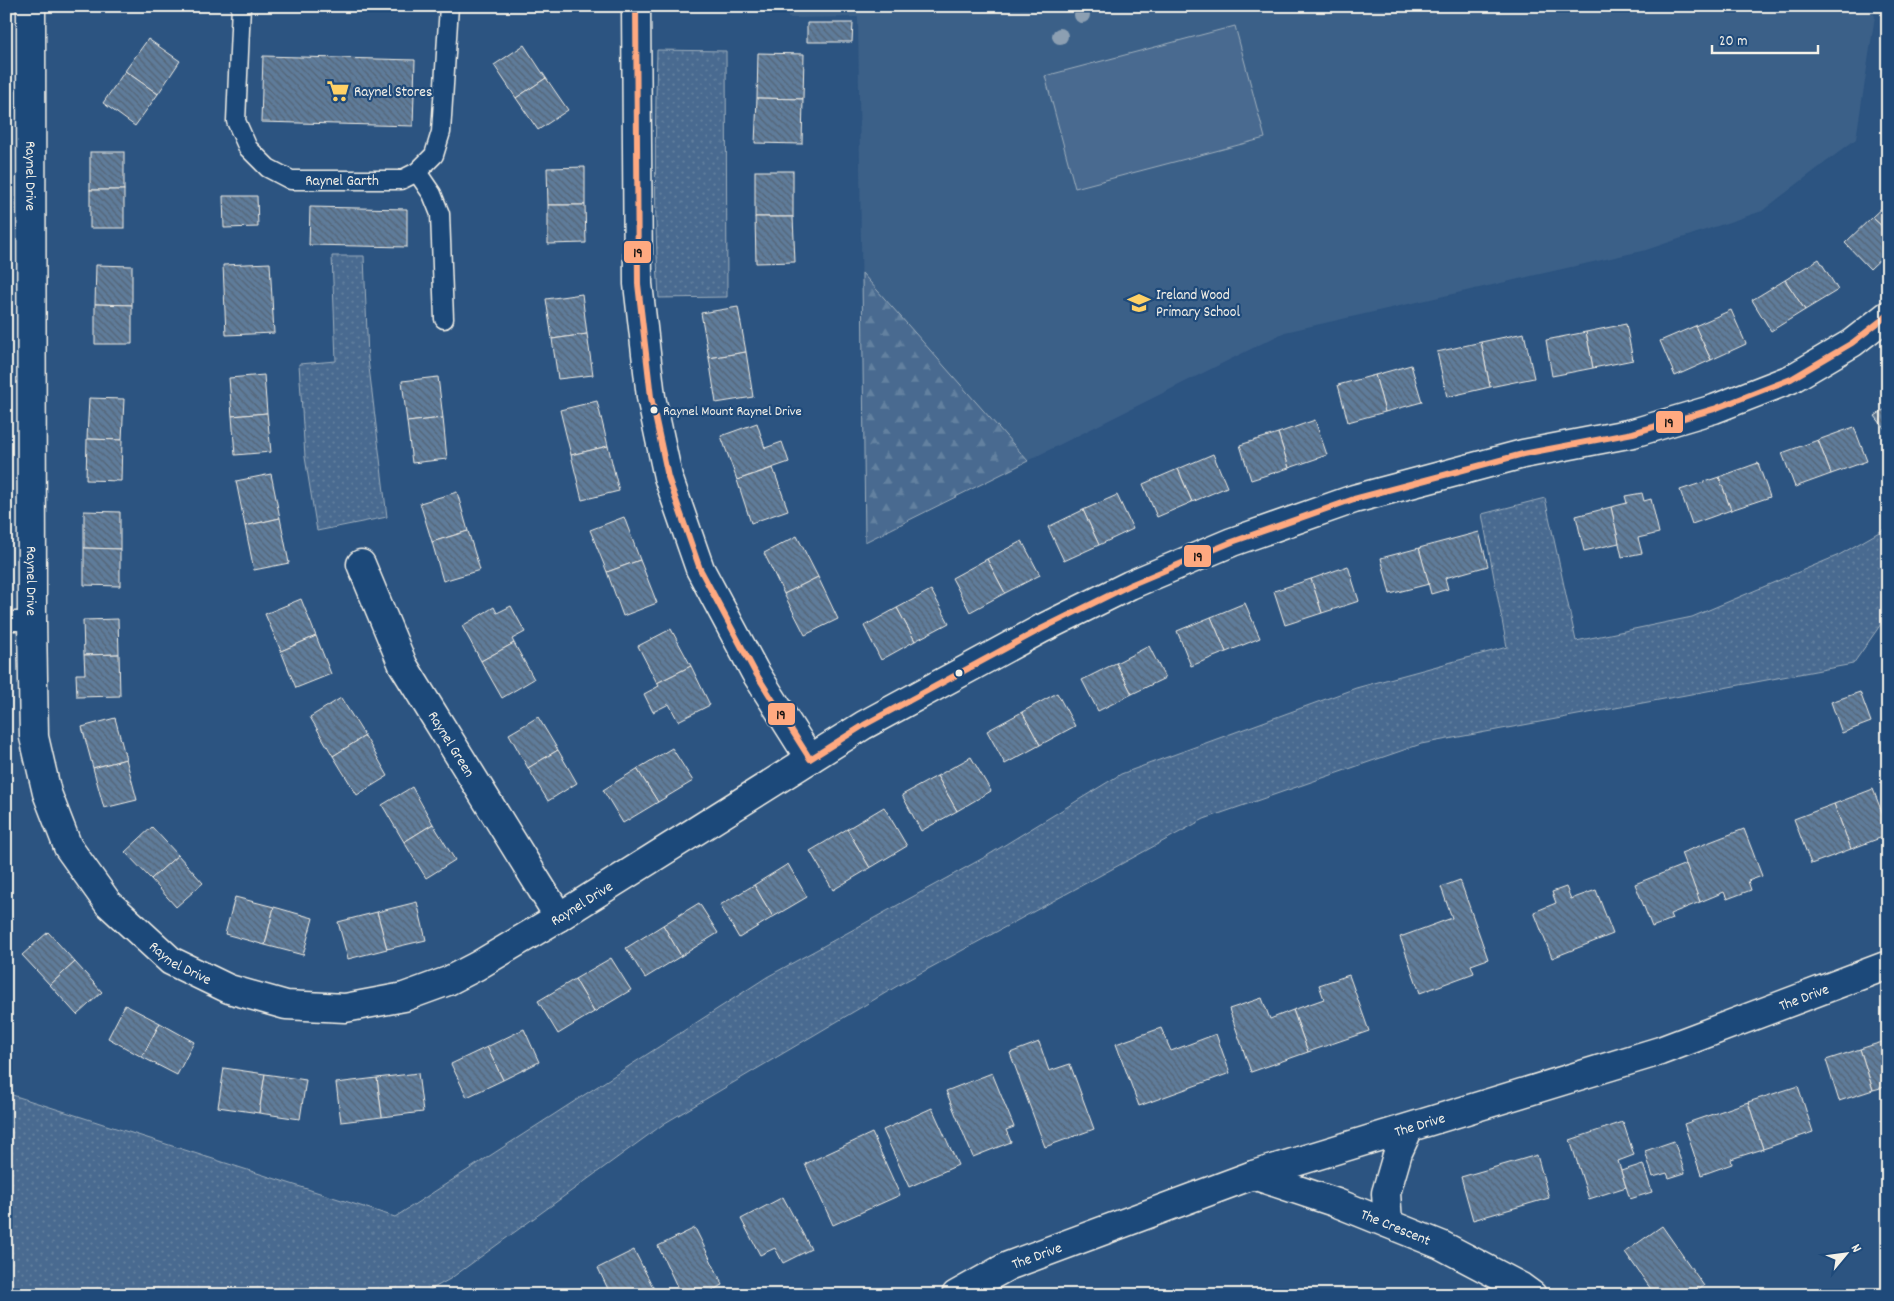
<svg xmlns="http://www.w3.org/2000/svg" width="1894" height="1301" font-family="Dekko,sans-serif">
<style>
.built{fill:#3b6088}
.grass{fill:url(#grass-dots);stroke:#9eaebc}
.forest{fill:url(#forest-firs);stroke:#9eaebc}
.garden{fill:#496b90;stroke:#9eaebc}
.building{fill:url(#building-back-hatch);stroke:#f4f1e8}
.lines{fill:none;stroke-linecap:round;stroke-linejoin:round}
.lane-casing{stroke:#f4f1e8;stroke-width:21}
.street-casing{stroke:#f4f1e8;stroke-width:31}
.lane{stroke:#1f4a7a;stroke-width:18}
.street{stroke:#1f4a7a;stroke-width:28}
.bus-1-casing{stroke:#1f4a7a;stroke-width:10}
.bus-1{stroke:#ffa980;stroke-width:6}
.tree{fill:#8c9fb2}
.bus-dot{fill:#f4f1e8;stroke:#1f4a7a;stroke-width:2}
.labels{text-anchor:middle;stroke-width:4.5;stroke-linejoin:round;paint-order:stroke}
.bus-label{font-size:14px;fill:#f4f1e8;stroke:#1f4a7a;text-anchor:start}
.poi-label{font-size:15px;fill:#f4f1e8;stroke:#1f4a7a;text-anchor:start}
.street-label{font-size:15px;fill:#f4f1e8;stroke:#1f4a7a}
.line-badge{stroke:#1f4a7a;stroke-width:2}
.pale-badge-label{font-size:14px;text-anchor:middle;font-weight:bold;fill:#111}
</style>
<defs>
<pattern id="grass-dots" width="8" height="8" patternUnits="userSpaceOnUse" patternTransform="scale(1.25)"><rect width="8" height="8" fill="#496b90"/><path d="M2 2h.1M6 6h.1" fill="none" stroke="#6481a0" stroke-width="1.8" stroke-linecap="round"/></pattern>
<pattern id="forest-firs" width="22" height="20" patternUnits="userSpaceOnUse" patternTransform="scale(1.25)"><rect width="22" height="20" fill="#496b90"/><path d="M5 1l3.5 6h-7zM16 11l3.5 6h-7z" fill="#6481a0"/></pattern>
<pattern id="building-back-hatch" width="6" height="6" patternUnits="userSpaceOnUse" patternTransform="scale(1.25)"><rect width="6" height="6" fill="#5e7b9a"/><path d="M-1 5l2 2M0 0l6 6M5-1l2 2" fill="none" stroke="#556474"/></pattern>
</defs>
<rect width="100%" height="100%" fill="#2c5481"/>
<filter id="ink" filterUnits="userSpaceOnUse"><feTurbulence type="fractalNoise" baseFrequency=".02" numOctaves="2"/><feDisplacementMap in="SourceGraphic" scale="10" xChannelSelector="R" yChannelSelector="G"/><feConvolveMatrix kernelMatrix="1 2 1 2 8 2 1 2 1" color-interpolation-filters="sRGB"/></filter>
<g filter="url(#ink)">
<path class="built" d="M788,6H1868L1875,16L1856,139L1762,211L1646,250L1285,332L865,542L858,17L788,18Z"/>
<g class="grass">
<path d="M657,50L726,51L727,297L659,298C654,216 655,133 657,50Z"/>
<path d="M332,256H364L368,359L387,517L317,531L305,457L299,364L336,361Z"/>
<path d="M1545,498L1576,641L1692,617L1839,555L1888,527V614L1853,664L1421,744L1204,819L904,982L665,1123L450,1279L421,1295H9L6,1283V1093L395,1217L767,977L985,857L1121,774L1356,688L1507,647L1482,514Z"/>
</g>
<path class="forest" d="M862,273L1028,461L865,542Z"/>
<path class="garden" d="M1235,26L1265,138L1075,188L1045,76Z"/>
<g class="building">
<path d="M959,6H979L961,11Z"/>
<path d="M807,23H853L852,42H807Z"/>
<path d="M148,39L180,61L158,94L125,71Z"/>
<path d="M524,45L546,78L516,98L494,65Z"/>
<path d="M758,53L804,54L803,99L757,98Z"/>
<path d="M263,56L415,60L413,126L261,122Z"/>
<path d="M125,71L158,94L135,126L103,103Z"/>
<path d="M546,78L568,110L538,130L516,98Z"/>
<path d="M757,98L803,99L802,144L755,143Z"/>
<rect x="90" y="152" width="34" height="38"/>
<path d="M585,167V205H548L547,168Z"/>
<rect x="755" y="171" width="38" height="46"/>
<rect x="90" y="190" width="34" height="38"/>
<path d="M223,196H257L258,227L224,228Z"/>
<path d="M1888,202V232L1872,217Z"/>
<path d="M548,205H585L586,243L548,244Z"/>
<path d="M310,207L407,209V247L309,245Z"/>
<path d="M755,217H793L795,262L756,263Z"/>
<path d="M1872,217L1888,232V252L1870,269L1845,243Z"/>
<path d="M1819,259L1838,290L1805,310L1785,280Z"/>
<path d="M270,263L274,333L226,335L223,265Z"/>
<path d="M96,265L132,266V305L95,304Z"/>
<path d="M1785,280L1805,310L1771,331L1752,300Z"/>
<path d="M582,294L587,334L552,339L546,299Z"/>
<path d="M95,304L132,305V344H95Z"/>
<path d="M738,307L746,352L709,358L701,313Z"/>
<path d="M1731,310L1746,344L1711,360L1695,326Z"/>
<path d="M1626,324L1633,360L1593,368L1586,332Z"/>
<path d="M1695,326L1711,360L1675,376L1660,341Z"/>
<path d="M1586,332L1593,368L1552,376L1546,340Z"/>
<path d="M1524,333L1534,378L1490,387L1481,342Z"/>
<path d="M587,334L593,375L558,379L552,339Z"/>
<path d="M1481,342L1490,387L1447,397L1437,352Z"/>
<path d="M746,352L753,397L716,403L709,358Z"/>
<path d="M1411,365L1422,402L1385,412L1375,375Z"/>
<path d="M264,375L267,413L232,416L229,378Z"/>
<path d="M1375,375L1385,412L1348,422L1338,385Z"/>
<path d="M438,377L443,418L407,422L402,381Z"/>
<path d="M89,398L124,399L122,440L87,439Z"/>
<path d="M597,401L608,446L571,455L560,410Z"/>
<path d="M1888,407V433L1875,416Z"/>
<path d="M267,413L271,452L235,455L232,416Z"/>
<path d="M443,418L447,459L412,463L407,422Z"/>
<path d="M1315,420L1327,455L1289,468L1278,433Z"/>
<path d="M757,423L765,448L782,442L789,462L737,480L721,436Z"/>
<path d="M1854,427L1867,461L1831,474L1818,440Z"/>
<path d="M1278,433L1289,468L1251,480L1240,445Z"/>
<path d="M87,439L122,440L121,481L86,480Z"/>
<path d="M1818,440L1831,474L1795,487L1782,453Z"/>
<path d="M608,446L619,491L582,500L571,455Z"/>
<path d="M1213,454L1227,487L1192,502L1178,469Z"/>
<path d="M1758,463L1770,497L1731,510L1719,477Z"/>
<path d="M773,468L788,510L751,523L737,480Z"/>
<path d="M1178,469L1192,502L1157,517L1143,484Z"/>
<path d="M271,474L280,518L245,526L236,481Z"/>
<path d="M1719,477L1731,510L1692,524L1680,490Z"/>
<path d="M457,492L468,531L432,542L420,503Z"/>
<path d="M1642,493L1644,501L1651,499L1659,533L1638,538L1642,553L1622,557L1611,507L1627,503L1625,496Z"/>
<path d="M1117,495L1133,529L1099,545L1083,510Z"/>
<path d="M1611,507L1619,543L1584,551L1576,516Z"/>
<path d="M1083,510L1099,545L1064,561L1048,527Z"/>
<path d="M84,511L120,512V549L84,548Z"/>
<path d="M624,517L640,560L607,572L590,530Z"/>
<path d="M280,518L289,563L254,570L245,526Z"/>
<path d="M468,531L480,570L443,581L432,542Z"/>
<path d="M1479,532L1488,566L1445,578L1448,589L1431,594L1419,548Z"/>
<path d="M797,536L818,577L784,594L764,553Z"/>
<path d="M1022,541L1040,575L1005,593L987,559Z"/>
<path d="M84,548L120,549V586L84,585Z"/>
<path d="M1419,548L1429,584L1390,594L1381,558Z"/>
<path d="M987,559L1005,593L970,612L952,578Z"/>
<path d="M640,560L657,603L623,616L607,572Z"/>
<path d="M1348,566L1359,601L1322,613L1311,579Z"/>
<path d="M818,577L838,619L805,635L784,594Z"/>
<path d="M1311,579L1322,613L1285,625L1274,591Z"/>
<path d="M931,590L949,623L915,641L897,608Z"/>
<path d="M301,599L316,636L281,651L265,614Z"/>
<path d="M1245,603L1260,638L1226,652L1211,617Z"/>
<path d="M511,606L525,632L512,639L514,643L481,661L462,626L494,607L497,613Z"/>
<path d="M897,608L915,641L881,660L864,626Z"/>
<path d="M1211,617L1226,652L1191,666L1177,631Z"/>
<path d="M118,619L119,654L84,655L83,620Z"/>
<path d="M671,629L691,666L657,683L638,646Z"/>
<path d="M316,636L331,674L296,688L281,651Z"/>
<path d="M514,643L534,679L502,698L481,661Z"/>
<path d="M1149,646L1165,678L1132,694L1116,663Z"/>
<path d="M119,654L120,696L77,697L76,674H85L84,655Z"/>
<path d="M1116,663L1132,694L1098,711L1082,680Z"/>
<path d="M691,666L710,705L678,721L669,704L653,712L644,694L659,686L657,683Z"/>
<path d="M1860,692L1871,722L1842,733L1831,702Z"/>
<path d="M1057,693L1075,726L1040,745L1022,712Z"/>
<path d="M341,698L365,736L333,756L310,717Z"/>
<path d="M1022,712L1040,745L1005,764L987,731Z"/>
<path d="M538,717L558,750L528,768L509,734Z"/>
<path d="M115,718L126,759L93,768L82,727Z"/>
<path d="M365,736L388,776L357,795L333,756Z"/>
<path d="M672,748L693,781L658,802L637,769Z"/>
<path d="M558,750L577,783L548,801L528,768Z"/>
<path d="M971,757L991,791L957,811L937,776Z"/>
<path d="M126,759L137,800L104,808L93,768Z"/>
<path d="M637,769L658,802L623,823L603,790Z"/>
<path d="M937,776L957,811L921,831L902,795Z"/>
<path d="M412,787L433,824L404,842L382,805Z"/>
<path d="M1873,789L1888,828V835L1851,849L1834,804Z"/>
<path d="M1834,804L1851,849L1811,864L1794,819Z"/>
<path d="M884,807L907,846L870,868L847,829Z"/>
<path d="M433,824L455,860L426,878L404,842Z"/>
<path d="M152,827L178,855L151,879L125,852Z"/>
<path d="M847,829L870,868L833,890L810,851Z"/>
<path d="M1744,829L1762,876L1748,881L1751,890L1727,899L1724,892L1700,902L1681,853Z"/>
<path d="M178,855L203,883L176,907L151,879Z"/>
<path d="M788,864L807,897L773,917L754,885Z"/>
<path d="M1686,864L1700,902L1670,914L1672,919L1652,927L1635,884Z"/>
<path d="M1460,880L1488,959L1471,965L1474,973L1420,993L1400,937L1452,918L1441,887Z"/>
<path d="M754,885L773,917L739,938L720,905Z"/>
<path d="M1566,887L1571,899L1596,890L1613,934L1552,958L1534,912L1556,903L1552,892Z"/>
<path d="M235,897L274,907L265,945L225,934Z"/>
<path d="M417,902L426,940L387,949L377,912Z"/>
<path d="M699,903L718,933L681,956L663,925Z"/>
<path d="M274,907L313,918L303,955L265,945Z"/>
<path d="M377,912L387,949L348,959L338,922Z"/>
<path d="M663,925L681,956L645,978L626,948Z"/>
<path d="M48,932L75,962L50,985L22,955Z"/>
<path d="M611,958L631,990L594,1012L575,979Z"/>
<path d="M75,962L102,992L77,1015L50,985Z"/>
<path d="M1349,975L1369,1031L1308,1052L1293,1010L1324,999L1319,985Z"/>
<path d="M575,979L594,1012L558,1034L538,1001Z"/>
<path d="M1262,998L1270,1019L1293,1010L1308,1052L1251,1072L1229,1009Z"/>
<path d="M125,1005L160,1023L142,1057L108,1038Z"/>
<path d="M160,1023L194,1042L177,1075L142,1057Z"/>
<path d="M1161,1028L1171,1051L1216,1034L1230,1073L1139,1106L1116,1044Z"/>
<path d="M524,1029L539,1062L503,1080L487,1047Z"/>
<path d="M1888,1040V1086L1873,1090L1860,1049Z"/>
<path d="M1039,1042L1049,1071L1070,1064L1094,1129L1045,1147L1010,1053Z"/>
<path d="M487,1047L503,1080L467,1097L451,1064Z"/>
<path d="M1860,1049L1873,1090L1839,1101L1826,1060Z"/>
<path d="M224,1068L265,1074L259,1113L218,1107Z"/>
<path d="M418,1073L423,1112L382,1117L377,1078Z"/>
<path d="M992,1073L1014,1127L1006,1130L1011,1142L973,1157L946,1091Z"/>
<path d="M265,1074L306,1080L300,1119L259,1113Z"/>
<path d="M377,1078L382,1117L341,1122L336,1083Z"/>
<path d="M1798,1086L1813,1132L1763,1149L1748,1102Z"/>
<path d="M1748,1102L1763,1149L1731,1159L1732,1164L1701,1175L1684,1124Z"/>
<path d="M932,1108L958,1165L909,1187L883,1130Z"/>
<path d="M1623,1122L1634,1155L1618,1161L1626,1187L1589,1199L1570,1140Z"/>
<path d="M872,1133L900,1195L833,1225L805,1164Z"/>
<path d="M1674,1141L1685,1173L1669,1178L1667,1173L1653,1177L1645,1151Z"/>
<path d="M1537,1155L1549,1198L1473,1220L1461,1177Z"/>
<path d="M1643,1164L1652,1192L1630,1199L1621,1171Z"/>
<path d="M783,1197L811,1249L783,1263L775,1248L760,1255L741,1219Z"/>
<path d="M1662,1226L1704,1286L1692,1295H1655L1625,1252Z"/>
<path d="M695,1228L723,1285L702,1295H681L658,1246Z"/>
<path d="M634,1250L657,1295H597L608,1289L598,1268Z"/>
</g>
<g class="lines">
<defs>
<g id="lane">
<path id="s1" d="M241,6L236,121L248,148L268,168L291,180H401L417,172L434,155L441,132L449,6"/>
<path d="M417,172L432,194L440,214L444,319"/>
<path d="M6,621H32"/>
</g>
<g id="street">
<path id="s2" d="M31,6L32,621L34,737L47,793L68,847L108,903L171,961L229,989L286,1005L345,1008L404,997L448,981L477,966L559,917L864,725L1041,629L1130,585L1232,542L1354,499L1523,454L1633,433L1714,409L1791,379L1852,343L1888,315"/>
<path d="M636,6L638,284L651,397L668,477L700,569L755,672L810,759"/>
<path id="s3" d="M361,564L403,665L559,917"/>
<path id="s4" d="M1253,1175L1337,1203L1441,1245L1521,1287L1532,1295"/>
<path d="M1388,1223L1386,1193L1398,1152L1409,1128"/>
<path id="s5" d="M956,1295L1008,1266L1253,1175L1660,1051L1888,965"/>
</g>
</defs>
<use href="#lane" class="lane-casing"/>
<use href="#street" class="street-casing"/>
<use href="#lane" class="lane"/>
<use href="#street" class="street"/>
<defs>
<path id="bus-1" d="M636,6L638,284L651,397L668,477L700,569L755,672L810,759L864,725L1041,629L1130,585L1232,542L1354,499L1523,454L1633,433L1714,409L1791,379L1852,343L1888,315"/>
</defs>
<use href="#bus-1" class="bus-1-casing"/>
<use href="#bus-1" class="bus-1"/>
</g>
<g class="tree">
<circle cx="1082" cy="15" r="8"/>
<circle cx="1060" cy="36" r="8"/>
</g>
</g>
<defs>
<symbol id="supermarket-bare" viewBox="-9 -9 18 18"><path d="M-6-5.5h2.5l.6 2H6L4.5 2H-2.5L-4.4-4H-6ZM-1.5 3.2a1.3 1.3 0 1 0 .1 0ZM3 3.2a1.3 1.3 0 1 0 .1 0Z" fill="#ffd166" stroke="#1f4a7a" stroke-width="2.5" paint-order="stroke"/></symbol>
<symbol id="school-bare" viewBox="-9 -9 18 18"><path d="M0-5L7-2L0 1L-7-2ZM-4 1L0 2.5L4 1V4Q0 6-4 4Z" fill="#ffd166" stroke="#1f4a7a" stroke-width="2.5" paint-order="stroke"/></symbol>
</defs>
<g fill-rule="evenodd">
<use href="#supermarket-bare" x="322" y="75" width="32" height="32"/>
<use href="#school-bare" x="1123" y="287" width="32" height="32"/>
</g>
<g class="bus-dot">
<circle cx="654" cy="410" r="4.5"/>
<circle cx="959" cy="673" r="4.5"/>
</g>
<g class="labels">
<g class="bus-label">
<text x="663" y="415">Raynel Mount Raynel Drive</text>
</g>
<g class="poi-label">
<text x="354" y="96">Raynel Stores</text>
<text x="1156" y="299">Ireland Wood<tspan x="1156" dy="17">Primary School</tspan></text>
</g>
<g class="street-label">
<text dy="5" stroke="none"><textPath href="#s2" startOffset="170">Raynel Drive</textPath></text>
<text dy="5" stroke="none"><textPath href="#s1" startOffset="250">Raynel Garth</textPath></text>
<text dy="5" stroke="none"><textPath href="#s2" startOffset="575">Raynel Drive</textPath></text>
<text dy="5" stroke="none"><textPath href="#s3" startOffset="202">Raynel Green</textPath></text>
<text dy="5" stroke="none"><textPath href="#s2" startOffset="1445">Raynel Drive</textPath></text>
<text dy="5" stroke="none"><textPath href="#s2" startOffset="1010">Raynel Drive</textPath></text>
<text dy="5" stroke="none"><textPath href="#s5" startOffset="900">The Drive</textPath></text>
<text dy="5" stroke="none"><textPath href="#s5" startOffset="495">The Drive</textPath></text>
<text dy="5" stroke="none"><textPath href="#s4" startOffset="152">The Crescent</textPath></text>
<text dy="5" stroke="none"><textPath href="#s5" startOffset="90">The Drive</textPath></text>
</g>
</g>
<g class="line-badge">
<rect x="623" y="240" width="29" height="24" rx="5" fill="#ffa980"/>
<rect x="1655" y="410" width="29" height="24" rx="5" fill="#ffa980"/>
<rect x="1183" y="544" width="29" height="24" rx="5" fill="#ffa980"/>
<rect x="767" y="702" width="29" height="24" rx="5" fill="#ffa980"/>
</g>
<g class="pale-badge-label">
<text x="638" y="257">19</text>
<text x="1669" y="427">19</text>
<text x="1198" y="561">19</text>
<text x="781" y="719">19</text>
</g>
<rect width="1894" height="1301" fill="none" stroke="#1f4a7a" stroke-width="25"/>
<rect x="12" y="12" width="1869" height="1276" fill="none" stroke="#f4f1e8" stroke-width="2" filter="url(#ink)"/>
<g transform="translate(1846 1254) rotate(61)" stroke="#1f4a7a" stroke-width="4" paint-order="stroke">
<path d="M0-4L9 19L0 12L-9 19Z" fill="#f4f1e8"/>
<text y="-8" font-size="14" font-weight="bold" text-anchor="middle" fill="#f4f1e8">N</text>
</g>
<path d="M1712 45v8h106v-8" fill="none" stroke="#f4f1e8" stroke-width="2.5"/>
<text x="1719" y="45" font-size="15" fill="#f4f1e8" stroke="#1f4a7a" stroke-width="4" paint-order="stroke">20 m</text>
</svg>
